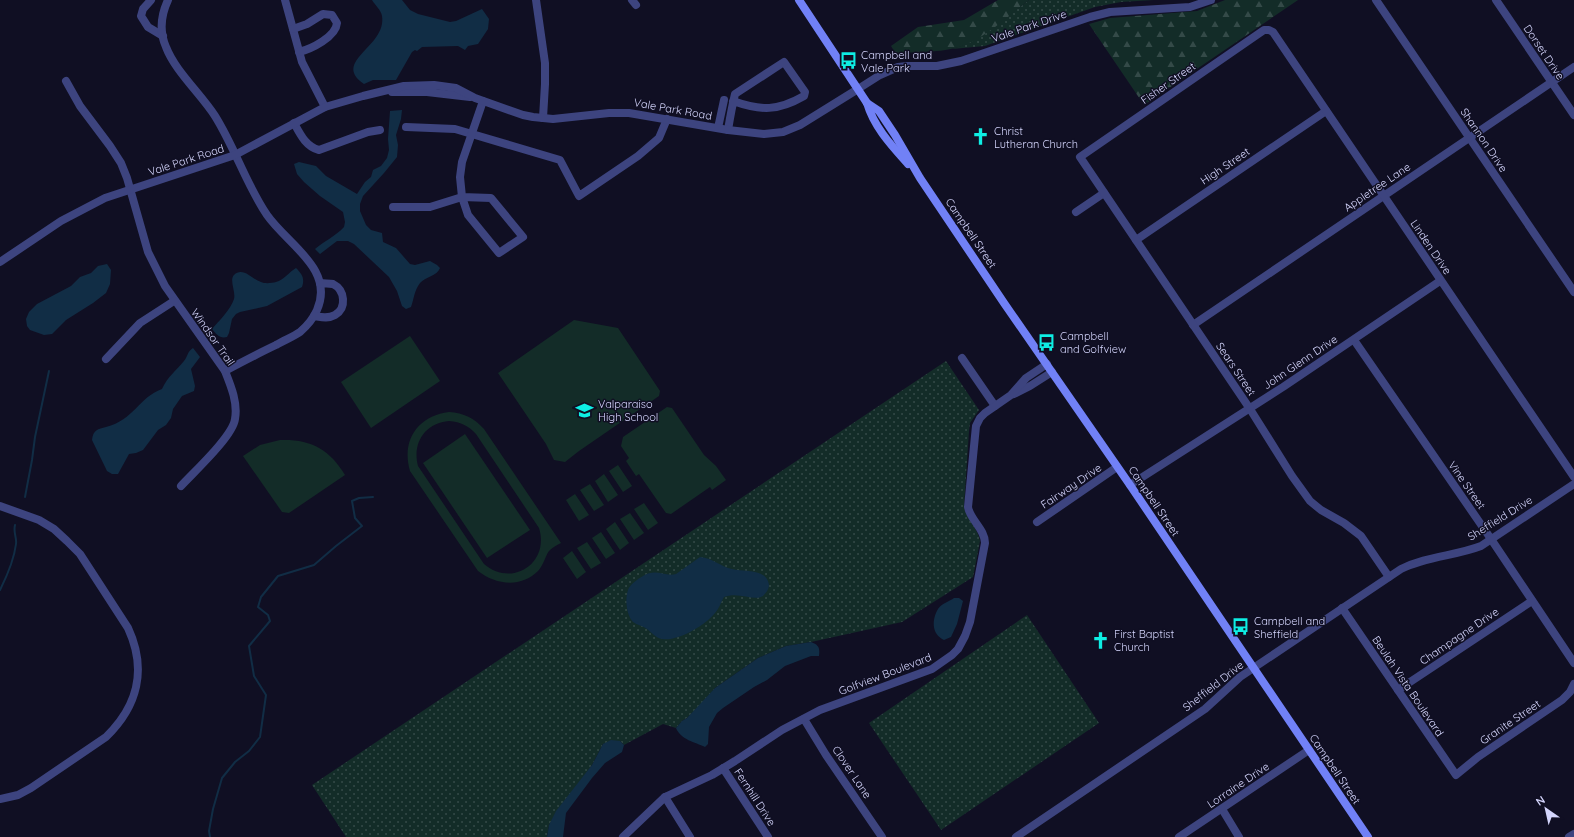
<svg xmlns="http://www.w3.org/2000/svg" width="1574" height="837" font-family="Quicksand,sans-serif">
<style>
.grass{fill:url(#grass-dots)}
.forest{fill:url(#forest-firs)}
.garden{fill:#132c28;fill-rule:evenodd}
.water{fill:#112d45}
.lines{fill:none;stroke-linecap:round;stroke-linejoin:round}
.stream{stroke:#112d45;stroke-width:2}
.minor{stroke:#3d447f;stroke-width:8}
.tertiary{stroke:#3d447f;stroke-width:8}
.secondary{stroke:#7181f6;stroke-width:8}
.labels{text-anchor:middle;stroke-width:3;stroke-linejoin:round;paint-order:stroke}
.street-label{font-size:11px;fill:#d4d5fc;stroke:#100f23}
.poi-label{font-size:11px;fill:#d4d5fc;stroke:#100f23;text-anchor:start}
</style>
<defs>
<pattern id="grass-dots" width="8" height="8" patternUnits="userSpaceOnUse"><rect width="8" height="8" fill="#132c28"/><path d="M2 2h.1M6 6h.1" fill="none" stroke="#344a48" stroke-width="1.8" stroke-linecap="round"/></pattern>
<pattern id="forest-firs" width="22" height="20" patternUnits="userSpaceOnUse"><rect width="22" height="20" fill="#132c28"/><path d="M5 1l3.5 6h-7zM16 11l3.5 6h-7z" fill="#344a48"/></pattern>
</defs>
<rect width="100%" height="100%" fill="#100f23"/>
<g class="grass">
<path d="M1029,0H1154L1121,2L1095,7L985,46L952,49C981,41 1005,18 1029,0Z"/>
<path d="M946,361L979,410L970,423L969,431L964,506C966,519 978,528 980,541L973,577L902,622L811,642L786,646L758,658L715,688L701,705L687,718L682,721L676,728L663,724L624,745L620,741L603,744L592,765L549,825L547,837H346L312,785Z"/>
<path d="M1027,615L1099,723L941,830L869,723Z"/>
</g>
<g class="forest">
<path d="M998,0H1029C1008,16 981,42 955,48C937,53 914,51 896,54L891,46L918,27L964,20Z"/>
<path d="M1225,0H1298L1144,105L1089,24L1110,18L1197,11Z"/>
</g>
<g class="garden">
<path d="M574,320L618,328L660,391L659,396L579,451L565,462L554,460L546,444L498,373Z"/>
<path d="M410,336L440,381L371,428L341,382Z"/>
<path d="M667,407L672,408L704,455L716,466L726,480L712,490L710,487L671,514L666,513L639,474L636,476L626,461L629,458L621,446L623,437Z"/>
<path d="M449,412C464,413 474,418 484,429L561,543C557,545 553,547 550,550C546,553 544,565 538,571C521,588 496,585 478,571L410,471C401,440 418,416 449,412ZM449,421C461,422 469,426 476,434L539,528C550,563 512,588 484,564L418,466C412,443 425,423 449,421Z"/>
<path d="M465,434L530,530L487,558L423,463Z"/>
<path d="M280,440C311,439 329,449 345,475L289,513L282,512L243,456L260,445Z"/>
<path d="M618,465L632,486L623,492L609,471Z"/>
<path d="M604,474L618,495L608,502L595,481Z"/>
<path d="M590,484L604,505L594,511L580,490Z"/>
<path d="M575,494L589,515L579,521L566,500Z"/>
<path d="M644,503L658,523L648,530L634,509Z"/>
<path d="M630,513L644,533L634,540L620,519Z"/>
<path d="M615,522L629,543L620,550L606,529Z"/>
<path d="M601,532L615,553L606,559L592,538Z"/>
<path d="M587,542L601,563L591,569L577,548Z"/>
<path d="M572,551L586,572L577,579L563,558Z"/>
</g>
<g class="water">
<path d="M372,0H402L410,10L418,14L450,22L456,21L482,9L489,19L488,29L478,44L468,46L465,50L458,46L422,47L417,51L415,50L412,52L396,80H373L364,84C331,61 387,47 382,16C381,10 375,5 372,0Z"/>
<path d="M402,110L401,119L396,135L398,145L397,157L384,173L363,196L360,204V211L366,225L371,230L382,233L383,242L396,248L410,264L415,265L430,261L437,265L440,268C437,276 425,277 420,283C414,291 414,299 411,307L406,309L402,306L397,291L389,277L354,244L348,241H337L320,254L315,249C324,241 336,236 344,227L345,222L343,212L320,196L304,182L297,174L294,164L299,162L316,166L326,176L357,194L365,182L371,177L373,170L381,166L387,158L389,150L388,139L390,111Z"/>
<path d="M107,264L111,270L110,284L106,293L93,303L66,320L52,334L44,335L30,330L27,326L26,319L29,312L37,304L71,286L80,277L91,273L98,266Z"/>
<path d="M296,268C302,274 305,278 302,287L267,306L240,312L236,314L232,319L229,333L227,337C220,339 216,334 212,329C219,321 231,309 234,299C236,292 229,280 234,275C243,266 253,280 261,282C265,284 272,283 276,282C284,280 289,272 296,268Z"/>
<path d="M193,348L200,357L191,369L195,386L194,391L182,396L173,409L171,418L166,425L158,430L143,450L136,453L129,454L118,474H112L107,471L92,440C93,430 98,429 106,427C134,420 139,397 162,389C168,376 176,371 184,361C188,356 187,352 193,348Z"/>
<path d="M700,557C713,558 721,567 732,569C744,572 767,568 769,585C769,589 766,593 763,596C754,602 739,591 724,597C721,602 719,609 715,613C706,625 677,642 662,639C656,638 651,632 647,629C643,626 637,625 633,622C626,614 625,599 628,590C630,584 638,579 643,576C656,568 664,577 676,574Z"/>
<path d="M954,598H959L963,601L957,624L951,637L944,640C931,634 932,619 938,609C941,604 950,601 954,598Z"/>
<path d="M811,642C819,645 820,648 819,656H811L785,666L767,680L754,687L723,708L717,713L709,727L708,744L705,747C695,742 681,740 676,728L682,721L687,718L715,688L758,658L786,646Z"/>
<path d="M611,740L620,741L624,745L622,752L605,763L592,778L566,813L563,837H547L549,825L556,811L592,765L603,744Z"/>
</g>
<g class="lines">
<g class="stream">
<path d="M25,497L32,460L35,437L49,371"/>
<path d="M0,590C7,576 14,560 16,544C17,537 13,533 15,525"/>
<path d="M210,837L209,831L213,809L222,778L235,762L249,751L260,737L266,695L254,676L249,646L270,621L268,615L258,607L261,597L278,576L314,565L336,546L362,526L355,518L352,501L359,498L373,497"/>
</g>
<g class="minor">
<path d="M151,0L143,9L141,16L148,27L163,36"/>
<path d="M168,0C161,15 159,31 166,47C175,71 201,94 215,116C235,148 246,184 267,215C288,245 335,269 317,310C313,319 307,326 300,332C293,337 284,340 276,345C259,353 242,362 225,371"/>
<path d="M285,0L302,62L325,107"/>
<path d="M536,0L545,63V84L543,118"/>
<path d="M632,0L636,5"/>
<path d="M1376,0L1574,292"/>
<path d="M1496,0L1574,115"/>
<path d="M293,29L307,24L323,14L332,15L337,23C336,37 311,49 299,52"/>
<path d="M66,81L80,106L110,146L121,163L127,178L148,252L165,286L225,371C231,386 238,403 235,419C233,436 194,472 181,486"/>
<path d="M392,92H427L470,97"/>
<path d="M294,123C300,134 306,147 319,150L368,132L380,130"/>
<path d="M406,127L455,129L560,160L579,196L638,156L659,138L667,119"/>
<path d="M718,128L724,100"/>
<path d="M728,130C730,118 732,106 735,94L784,62L805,92L804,96C778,111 761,111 733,101"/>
<path d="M393,207H430L462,197L491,198L523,237L499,253L468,215L462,197L460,177L462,162L483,101"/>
<path d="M1076,212L1104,193"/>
<path d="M1136,240L1326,111"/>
<path d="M0,262L61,221L105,198L235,155L325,107L363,96L404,86L434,85L456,88L475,98L523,115L533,117L553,119L609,113H629L728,130L764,134L783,132L800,125L858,89"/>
<path d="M314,316C321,317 328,319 335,315C347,308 345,290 333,284C329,283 324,284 320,283"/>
<path d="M1193,325L1574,67"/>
<path d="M1354,340L1491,539L1574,663"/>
<path d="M962,358L995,406"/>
<path d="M106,359L140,323L174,301"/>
<path d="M1014,394L1030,386L1052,372"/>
<path d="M1130,485L1283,387L1440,281"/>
<path d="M0,506L39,520L54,529L67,541L80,554L128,628C147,669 138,706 106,737L31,788L18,795L0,799"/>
<path d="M1037,522L1117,467"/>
<path d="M1389,577L1361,536L1344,523L1321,510L1310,501L1292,476L1250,409L1080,157L1264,30H1269L1273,32L1574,477"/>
<path d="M1342,608L1456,775L1478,757L1562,700L1570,692L1574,684"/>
<path d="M1398,690L1532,601"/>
<path d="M804,719L826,755L882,837"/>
<path d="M723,768L768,837"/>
<path d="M665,797L690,837"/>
<path d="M1222,809L1239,837"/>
<path d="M623,837L665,797L712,775L735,761L782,730L820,710L932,669L952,655L958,649L965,636L970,622L985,543C985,529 970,520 968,507L976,426L980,418L985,413L1011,395L1026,378L1047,364"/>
<path d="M1016,837L1205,709L1240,677L1401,569C1427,556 1455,556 1481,546L1574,484"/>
<path d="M1179,837L1309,750"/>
</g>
<g class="tertiary">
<path d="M858,89L880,75L898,67L907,66H937L961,61L1090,17L1110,12L1190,7L1211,0"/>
<path d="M1569,837L1574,834"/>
</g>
<g class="secondary">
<path d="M799,0L867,103C874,127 891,145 908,164"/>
<path d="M867,103L879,111L895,135L920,178L1004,303L1130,485L1368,837"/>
</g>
</g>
<defs>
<symbol id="bus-bare" viewBox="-9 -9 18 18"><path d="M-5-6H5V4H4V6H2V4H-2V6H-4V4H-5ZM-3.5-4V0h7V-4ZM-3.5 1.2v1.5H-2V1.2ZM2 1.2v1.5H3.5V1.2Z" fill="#0eeee4" stroke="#100f23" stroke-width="2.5" paint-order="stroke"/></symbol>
<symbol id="church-bare" viewBox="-9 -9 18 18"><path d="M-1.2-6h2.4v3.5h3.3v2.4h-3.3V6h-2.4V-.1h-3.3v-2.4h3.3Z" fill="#0eeee4" stroke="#100f23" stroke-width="2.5" paint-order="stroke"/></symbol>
<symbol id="school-bare" viewBox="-9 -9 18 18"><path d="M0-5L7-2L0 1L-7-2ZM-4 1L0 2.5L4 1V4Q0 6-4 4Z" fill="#0eeee4" stroke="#100f23" stroke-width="2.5" paint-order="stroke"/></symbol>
</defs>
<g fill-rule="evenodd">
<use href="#bus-bare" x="836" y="48" width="25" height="25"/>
<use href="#church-bare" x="968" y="124" width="25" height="25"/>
<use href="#bus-bare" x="1034" y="330" width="25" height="25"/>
<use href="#school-bare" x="572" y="398" width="25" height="25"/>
<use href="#bus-bare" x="1228" y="614" width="25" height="25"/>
<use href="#church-bare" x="1088" y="628" width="25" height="25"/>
</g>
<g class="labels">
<g class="street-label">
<text transform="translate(1029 26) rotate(-19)" y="4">Vale Park Drive</text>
<text transform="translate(1544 52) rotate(56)" y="4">Dorset Drive</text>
<text transform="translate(1168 83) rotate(-35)" y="4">Fisher Street</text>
<text transform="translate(673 109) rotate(10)" y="4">Vale Park Road</text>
<text transform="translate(1484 140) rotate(56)" y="4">Shannon Drive</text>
<text transform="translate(186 160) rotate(-18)" y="4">Vale Park Road</text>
<text transform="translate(1225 166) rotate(-34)" y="4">High Street</text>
<text transform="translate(1377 187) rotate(-34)" y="4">Appletree Lane</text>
<text transform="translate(971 233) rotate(56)" y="4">Campbell Street</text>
<text transform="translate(1431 247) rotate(56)" y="4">Linden Drive</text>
<text transform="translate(213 337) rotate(55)" y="4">Windsor Trail</text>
<text transform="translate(1300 362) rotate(-34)" y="4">John Glenn Drive</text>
<text transform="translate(1236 369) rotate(56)" y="4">Sears Street</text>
<text transform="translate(1467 485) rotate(55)" y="4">Vine Street</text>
<text transform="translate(1071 486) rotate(-34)" y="4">Fairway Drive</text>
<text transform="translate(1154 501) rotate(56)" y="4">Campbell Street</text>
<text transform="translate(1500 518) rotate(-32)" y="4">Sheffield Drive</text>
<text transform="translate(1459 636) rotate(-34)" y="4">Champagne Drive</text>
<text transform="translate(885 674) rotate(-21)" y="4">Golfview Boulevard</text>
<text transform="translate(1213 686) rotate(-38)" y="4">Sheffield Drive</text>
<text transform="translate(1408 686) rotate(56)" y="4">Beulah Vista Boulevard</text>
<text transform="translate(1510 722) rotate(-34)" y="4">Granite Street</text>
<text transform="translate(1335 769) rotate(56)" y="4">Campbell Street</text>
<text transform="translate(852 772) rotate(56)" y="4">Clover Lane</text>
<text transform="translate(1238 785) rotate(-34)" y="4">Lorraine Drive</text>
<text transform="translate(755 797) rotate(57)" y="4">Fernhill Drive</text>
</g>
<g class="poi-label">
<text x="861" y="59">Campbell and<tspan x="861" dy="13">Vale Park</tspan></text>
<text x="994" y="135">Christ<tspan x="994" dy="13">Lutheran Church</tspan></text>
<text x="1060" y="340">Campbell<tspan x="1060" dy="13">and Golfview</tspan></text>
<text x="598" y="408">Valparaiso<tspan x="598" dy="13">High School</tspan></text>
<text x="1254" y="625">Campbell and<tspan x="1254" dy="13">Sheffield</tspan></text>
<text x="1114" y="638">First Baptist<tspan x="1114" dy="13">Church</tspan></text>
</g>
</g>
<g transform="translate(1546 809) rotate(326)" stroke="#100f23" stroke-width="3" paint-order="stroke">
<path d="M0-3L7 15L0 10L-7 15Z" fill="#d4d5fc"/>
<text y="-6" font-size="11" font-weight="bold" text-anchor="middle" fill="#d4d5fc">N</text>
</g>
</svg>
